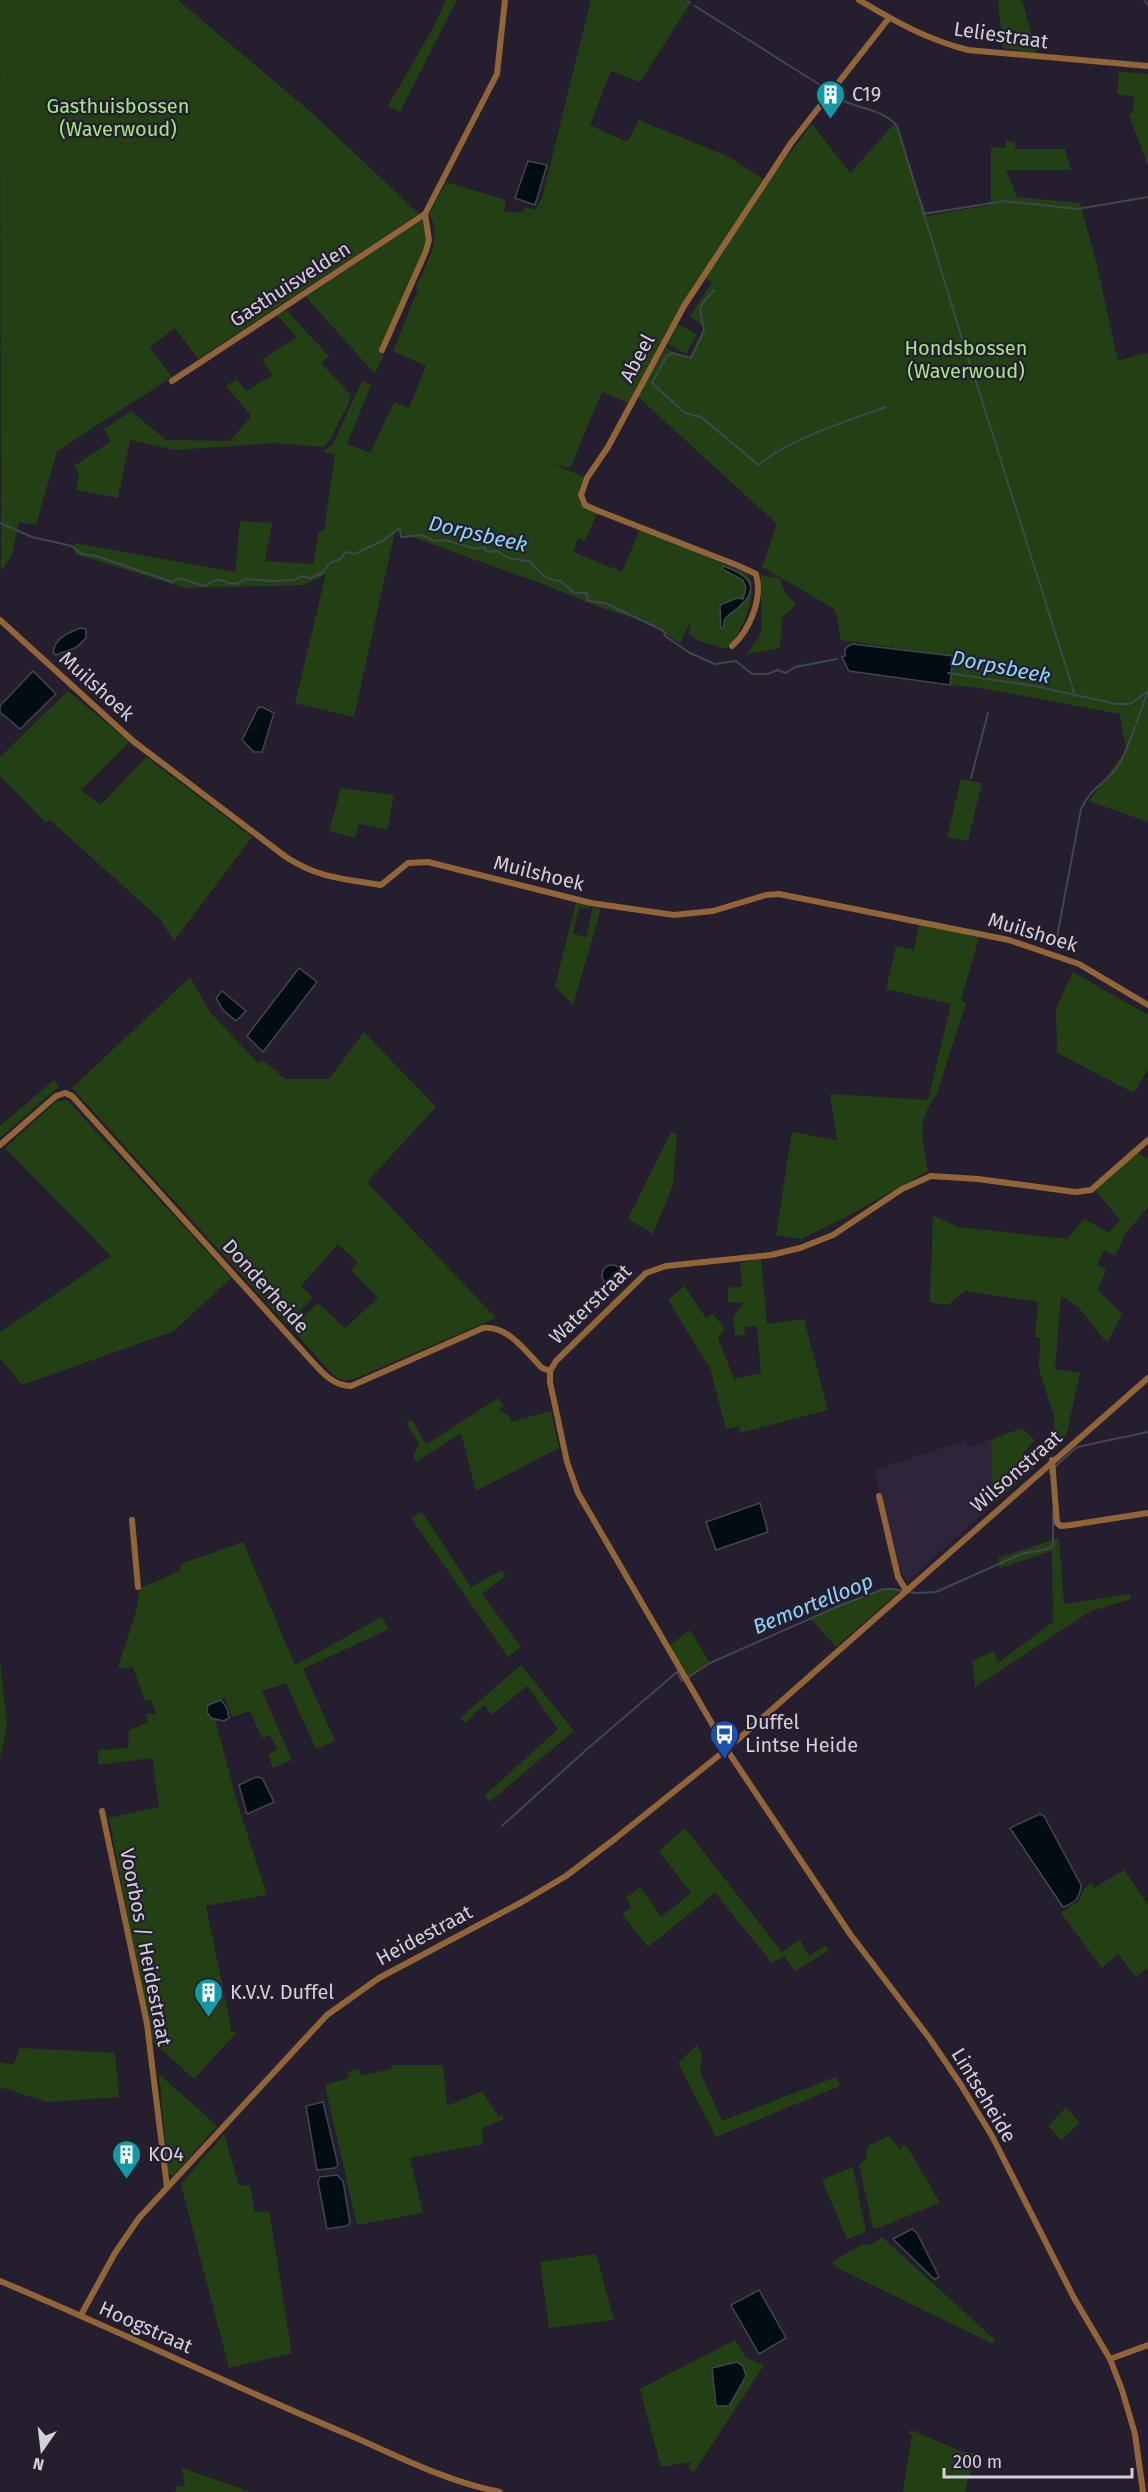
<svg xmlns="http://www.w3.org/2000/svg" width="1148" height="2492" font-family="'Fira Sans',sans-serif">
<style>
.built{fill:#2f253b}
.green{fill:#224013}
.water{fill:#010c13;stroke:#40474f;stroke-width:1.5}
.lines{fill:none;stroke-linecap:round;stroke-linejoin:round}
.stream{stroke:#40474f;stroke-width:2}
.minor{stroke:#916538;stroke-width:6}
.labels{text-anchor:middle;stroke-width:4.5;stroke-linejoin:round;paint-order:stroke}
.street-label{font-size:20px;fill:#d4d0da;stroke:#251e2e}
.poi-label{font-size:20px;fill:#d4d0da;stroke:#251e2e;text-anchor:start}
.park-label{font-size:20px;fill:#a1e97f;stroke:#251e2e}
.water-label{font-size:21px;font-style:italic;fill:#8ad7fd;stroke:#251e2e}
</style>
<rect width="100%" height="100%" fill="#251e2e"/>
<path class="built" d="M966,1440L968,1447L991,1440L993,1504L907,1582L898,1566L874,1470Z"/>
<g class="green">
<path d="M0,0H178L312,113L419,214L198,359L175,328L150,347L172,377L57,451L36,525L19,522L12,555L1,571Z"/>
<path d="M446,0H457L400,112L388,106L433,28Z"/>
<path d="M591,0H685L690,4L640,82L611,71L590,125L627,142L639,120L729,157L767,182L812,124L850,173L895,123L927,216L991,205V147L1005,148L1006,141L1015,142V149H1065L1071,170H1006L1017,197L1080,203L1096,261L1118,361L1148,352V822L1089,801L1126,750L1120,714L981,688L950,685L953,656L841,640L836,613L833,608L762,567L777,524L637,396L666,348L689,359L704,327L690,316L712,282L701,276L672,321L628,403L602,392L570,468L553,464L584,477C575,498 575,504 597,513L585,541L578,538L573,552L622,572L640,529L746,573L752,582C753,607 742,631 726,649L699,641L689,634L691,620L680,643L645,621L607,610L540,583L395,531L354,717L295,703L326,574L304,585L186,588L75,554V543L235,572L240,521L272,523L265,561L313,564L319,531H324L335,454L323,452L333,444L362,381L371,385L347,444L370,453L394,402L409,408L426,366L393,351L418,290L416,288C424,267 445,236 429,215L446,182L506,200L504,211L522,213L525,207L535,210L542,198Z"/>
<path d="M998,0H1022L1037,53L1003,48Z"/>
<path d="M1119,72L1148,74V166L1129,115L1133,111L1134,97L1117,94Z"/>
<path d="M423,219L430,235L416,266L408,297L375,374L306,297Z"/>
<path d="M287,311L329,356L321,363L350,394L351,398L330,440L324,447L274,443L175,450L130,440L118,498L76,490L79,474L74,466L111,441L104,429L131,411L166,440L230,441L251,416L226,386L236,379L246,391L273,375L262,360L297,337L276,314Z"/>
<path d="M678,324L697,334L686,354L668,344Z"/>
<path d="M761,575L780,579L785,592L796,605L782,617L780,648L747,654L761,633Z"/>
<path d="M68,691L129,742L81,790L101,805L146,757L252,837L174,941L160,919L50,820L46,823L0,776V757Z"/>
<path d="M961,779L982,783L968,841L947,837Z"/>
<path d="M341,788L394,795L387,830L359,824L355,838L329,831Z"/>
<path d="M576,902L590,905L588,909L579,907L573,933L586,938L593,907L601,909L573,1005L555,986Z"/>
<path d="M919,924L979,937L961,1000L966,1003L936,1096C916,1119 923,1144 928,1171L844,1218L801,1239L776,1235L792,1132L837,1140L830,1094L928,1100L951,1004L886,989L896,946L914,950Z"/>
<path d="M1073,972L1148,1015V1069L1134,1093L1057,1053L1056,1008Z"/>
<path d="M190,977L210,1012L258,1063L263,1060L285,1079H329L364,1032L436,1107L367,1182L496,1318L354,1379L344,1380L335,1377L291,1328L318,1303L345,1328L378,1298L351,1270L358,1263L338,1244L301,1286L313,1298L286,1324L72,1088Z"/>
<path d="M54,1080L59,1086L0,1138V1126Z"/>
<path d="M67,1100L231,1278L174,1331L22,1385L0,1358V1332L111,1256L5,1148L56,1102Z"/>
<path d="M671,1132L677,1134L673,1185L653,1234L628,1219Z"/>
<path d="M1137,1153L1148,1159V1207L1126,1233L1115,1256L1104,1250L1097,1265L1106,1270L1098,1290L1122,1314L1107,1343L1079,1308L1061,1296L1055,1369L1080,1373L1066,1436L1054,1434V1416L1039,1369L1040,1338L1035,1337L1038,1302L965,1291L948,1305L930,1302L933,1216L958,1227L1067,1239L1084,1219L1109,1233L1120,1220L1095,1190Z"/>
<path d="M761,1259L767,1324L804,1319L828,1410L740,1433L739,1426L726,1429L710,1368L668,1300L684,1286L706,1318L713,1314L725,1329L718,1338L734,1379L761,1373L757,1326L744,1327L745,1336L735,1335L733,1318L743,1303L728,1302V1288L742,1286L740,1263Z"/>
<path d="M498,1398L504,1406L498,1409L509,1416L511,1422L551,1411L559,1448L476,1491L461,1433L416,1462L413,1456L419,1444L406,1423L412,1420L426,1445Z"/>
<path d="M1022,1428L1035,1440L1023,1453L1036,1466L993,1504L991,1440Z"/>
<path d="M422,1512L471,1587L502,1570L506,1576L482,1594L521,1647L508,1657L411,1518Z"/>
<path d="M1059,1538L1064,1604L1130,1594L1131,1599L1091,1611L975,1687L972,1661L994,1651L998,1663L1053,1622L1052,1551L1000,1568L998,1558Z"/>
<path d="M243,1542L295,1665L382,1617L389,1629L303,1669L335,1741L316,1749L286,1683L262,1691L292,1760L273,1768L268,1754L277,1750L270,1735L262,1738L250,1711L232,1717L225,1697L208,1705V1715L218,1721L216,1723L237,1802L267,1895L206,1906L232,2032H237L194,2079L151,2040L109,1818L159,1807L152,1758L98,1765V1750L128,1748L129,1730L148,1722L146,1714H156L151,1700L145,1701L133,1667L123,1669L118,1667L135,1615L140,1588L180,1571L181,1564Z"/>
<path d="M884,1589L901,1590L836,1647L810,1618Z"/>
<path d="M690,1630L710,1663L687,1678L670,1645Z"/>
<path d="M0,1661L7,1725L0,1759Z"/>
<path d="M521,1665L574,1731L489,1802L485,1795L558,1729L527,1686L492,1715L484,1705L465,1723L460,1718Z"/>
<path d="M685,1828L782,1952L800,1940L809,1956L825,1946L829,1950L795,1971L784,1956L772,1963L715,1893L648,1947L622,1914L631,1907L626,1898L640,1887L661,1917L691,1893L659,1851Z"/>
<path d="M1124,1870L1148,1905V1967L1136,1977L1118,1954L1102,1968L1061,1913L1079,1901L1083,1890L1091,1883L1094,1888Z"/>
<path d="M697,2045L702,2054L700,2072L722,2121L836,2077L840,2086L716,2137L678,2063Z"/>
<path d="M20,2048L115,2053L119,2097L47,2102L0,2087V2062L13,2065Z"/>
<path d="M392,2065H443L447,2106L482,2091L498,2116L501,2115L504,2119L482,2128L483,2144L410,2158L423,2213L357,2225L325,2085L349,2078L348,2072L359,2069L360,2076L391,2069Z"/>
<path d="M159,2074L217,2126L173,2176L168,2173Z"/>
<path d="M1066,2107L1080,2123L1061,2140L1048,2126Z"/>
<path d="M224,2134L239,2186L250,2185L255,2212L269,2211L292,2353L229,2368L181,2184Z"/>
<path d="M889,2136L900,2149L906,2145L940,2203L878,2228H873L859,2165L866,2159L868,2146Z"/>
<path d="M853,2167L866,2232L847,2239L822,2180Z"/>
<path d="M882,2237L995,2340L993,2344L837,2268L832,2262L863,2244L871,2245Z"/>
<path d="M596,2254L614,2320L549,2328L540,2262Z"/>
<path d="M735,2340L746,2358L764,2365L694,2472L688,2468L691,2462L661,2467L640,2389Z"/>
<path d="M911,2430L963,2452L975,2453L965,2492H903L912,2435L908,2433Z"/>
<path d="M182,2468L251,2492H174L178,2486H185Z"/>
</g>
<g class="water">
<path d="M528,161L547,165L535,205L515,198Z"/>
<path d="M723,566C741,572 763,584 742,604C737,610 729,613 725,619C724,622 724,626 723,629L721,628L720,605L737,598L743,599L746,588L743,580L722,569Z"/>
<path d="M80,628L86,629V638L77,647L56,655L53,652C56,637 68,633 80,628Z"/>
<path d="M852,644L953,656L950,685L849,671L842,657L845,656V649Z"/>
<path d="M33,671L56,694L20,729L0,712V706Z"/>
<path d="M262,707L274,713L262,752H254L242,740L258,708Z"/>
<path d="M299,968L317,982L263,1052L247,1036Z"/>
<path d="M222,991L246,1011L236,1021L223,1010L216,998Z"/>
<circle cx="612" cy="1275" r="10"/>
<path d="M760,1503L768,1532L716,1550L706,1522Z"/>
<path d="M221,1700L227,1708L229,1718L224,1721L211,1718L207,1712L208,1705Z"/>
<path d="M256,1777L262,1778L274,1802L247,1814L239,1785Z"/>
<path d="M1040,1814L1044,1816L1081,1885C1080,1898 1075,1903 1063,1907L1010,1828Z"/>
<path d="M323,2102L338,2165L335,2168L317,2170L306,2106Z"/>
<path d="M337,2175L343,2181L350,2223L346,2226L327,2229L318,2182L320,2177Z"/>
<path d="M912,2229L917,2233L939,2277L934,2279L893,2239Z"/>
<path d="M759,2290L786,2338L759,2354L731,2305Z"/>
<path d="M737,2362L743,2366L746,2376L729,2406H716L712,2368Z"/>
</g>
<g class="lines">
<g class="stream">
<path d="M687,0L690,3"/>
<path d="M1144,0L1148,5"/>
<path d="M695,6L828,90"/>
<path d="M832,94C851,110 881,106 897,126L971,368"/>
<path d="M923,214L1005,201L1077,209L1148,197"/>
<path d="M714,290C694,312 701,307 704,331L691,358L672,353L667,356L652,383L685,413L701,417L756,463L759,465C786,440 850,420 886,407"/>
<path d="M973,372L1071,683"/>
<path d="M0,523L32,537L72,546L81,554L96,556L172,582L179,578L204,586C224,575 215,581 235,584L247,579L272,581L294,580L302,576L310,578L322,573L330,563L340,559L346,552L355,554L382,541L400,528L401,537L421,535L435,541L445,540L477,549L485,547L486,552L497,551L509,558L531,562C538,572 547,581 560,581L575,593H587L588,601L605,603L664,631L665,636L690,653L715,664L736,661L752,674H768L777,670L786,673L795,667L837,659"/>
<path d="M948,673L1035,686L1116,704H1130L1148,691"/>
<path d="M1072,686L1075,696"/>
<path d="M1137,722L1147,693"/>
<path d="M971,778L988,713"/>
<path d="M1057,937L1081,809C1090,789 1102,785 1115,770C1125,758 1129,741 1135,727"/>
<path d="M1051,1474L1049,1472L1077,1447L1148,1432"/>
<path d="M687,1678L710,1663L841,1605L884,1589H892L916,1593L936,1592L1021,1554C1031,1551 1045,1552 1053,1546V1510"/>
<path d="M502,1826L586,1750L677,1672L682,1681"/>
</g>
<g class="minor">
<path d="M859,0C894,21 928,40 968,50L1148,66"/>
<path d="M382,350L426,251L429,240L425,214"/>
<path d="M172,381L425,214L497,74L505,0"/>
<path d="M0,620L133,741L286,857C318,878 344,879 381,885L408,863L428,862L591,903L674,915L713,911L766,895L779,894L1009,940L1079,964L1148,1005"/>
<path d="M732,646C750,630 763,598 756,574L739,566L596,510L585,505L581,495L587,478L608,447L684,306L791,143L889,18"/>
<path d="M0,1145L56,1096L65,1093L72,1096L309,1358C321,1371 332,1386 351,1386L483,1328C508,1325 526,1352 542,1368L550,1371"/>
<path d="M1052,1460L1057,1523L1061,1526L1071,1525L1148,1513"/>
<path d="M879,1496L898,1577L906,1590"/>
<path d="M132,1520L138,1587"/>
<path d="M102,1811L147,2024L167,2187"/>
<path d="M0,2281C117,2330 230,2385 347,2434C398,2456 445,2481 500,2492"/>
<path d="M81,2315L115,2253L139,2218L327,2015L379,1978L522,1902L566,1876L616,1838L727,1749L1148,1378"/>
<path d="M1110,2359L1148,2345"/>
<path d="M1143,2492L1135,2434L1122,2390L1110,2359L1074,2298L992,2136L961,2085L930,2039L850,1934L729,1753L578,1493L567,1462L550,1382V1371L556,1361L646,1273L666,1266L771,1255L800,1248L833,1235L902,1189L931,1176L978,1179L1075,1192L1091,1190L1148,1140"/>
</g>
</g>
<defs>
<symbol id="building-pin" viewBox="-11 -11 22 30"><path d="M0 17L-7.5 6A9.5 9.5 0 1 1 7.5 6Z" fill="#0f9aa8" stroke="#251e2e"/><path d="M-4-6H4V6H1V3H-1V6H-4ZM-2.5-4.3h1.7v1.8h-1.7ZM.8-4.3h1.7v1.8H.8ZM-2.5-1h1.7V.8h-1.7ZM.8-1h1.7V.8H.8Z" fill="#fff"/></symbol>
<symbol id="bus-pin" viewBox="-11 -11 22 30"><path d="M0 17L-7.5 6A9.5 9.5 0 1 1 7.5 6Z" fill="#1a4fb4" stroke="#251e2e"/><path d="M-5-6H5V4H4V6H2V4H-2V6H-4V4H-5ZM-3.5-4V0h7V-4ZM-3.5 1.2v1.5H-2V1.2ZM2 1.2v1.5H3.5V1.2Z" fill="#fff"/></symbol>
</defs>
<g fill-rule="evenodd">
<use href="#building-pin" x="814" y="78" width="33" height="45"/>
<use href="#bus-pin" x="708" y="1718" width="33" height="45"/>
<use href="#building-pin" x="192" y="1976" width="33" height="45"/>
<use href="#building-pin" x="110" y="2138" width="33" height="45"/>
</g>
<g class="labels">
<g class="street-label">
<text transform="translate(1001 35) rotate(8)" y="7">Leliestraat</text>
<text transform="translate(290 284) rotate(-33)" y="7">Gasthuisvelden</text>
<text transform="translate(637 358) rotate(-62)" y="7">Abeel</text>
<text transform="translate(97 686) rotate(42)" y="7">Muilshoek</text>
<text transform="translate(539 873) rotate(14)" y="7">Muilshoek</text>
<text transform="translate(1033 932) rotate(17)" y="7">Muilshoek</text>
<text transform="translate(266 1286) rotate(48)" y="7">Donderheide</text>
<text transform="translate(590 1304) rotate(-44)" y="7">Waterstraat</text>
<text transform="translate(1016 1471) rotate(-41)" y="7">Wilsonstraat</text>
<text transform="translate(424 1935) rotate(-28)" y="7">Heidestraat</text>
<text transform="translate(146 1947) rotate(79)" y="7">Voorbos / Heidestraat</text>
<text transform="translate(984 2095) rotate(59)" y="7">Lintseheide</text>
<text transform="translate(146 2327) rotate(24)" y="7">Hoogstraat</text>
</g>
<g class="poi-label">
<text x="852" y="101">C19</text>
<text x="745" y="1729">Duffel<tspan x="745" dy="23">Lintse Heide</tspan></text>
<text x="230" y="1999">K.V.V. Duffel</text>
<text x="148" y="2161">KO4</text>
</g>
<g class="park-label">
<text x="118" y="113">Gasthuisbossen<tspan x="118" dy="23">(Waverwoud)</tspan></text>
<text x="966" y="355">Hondsbossen<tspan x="966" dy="23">(Waverwoud)</tspan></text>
</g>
<g class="water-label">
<text transform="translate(478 534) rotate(13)" y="7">Dorpsbeek</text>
<text transform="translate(1001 667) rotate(11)" y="7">Dorpsbeek</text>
<text transform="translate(813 1604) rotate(-22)" y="7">Bemortelloop</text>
</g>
</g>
<g transform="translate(42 2450) rotate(194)" stroke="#251e2e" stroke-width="4.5" paint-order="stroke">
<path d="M0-4.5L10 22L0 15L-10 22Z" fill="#d4d0da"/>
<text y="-9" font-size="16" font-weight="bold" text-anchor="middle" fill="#d4d0da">N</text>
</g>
<path d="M944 2468v9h188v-9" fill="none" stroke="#d4d0da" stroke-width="3"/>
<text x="953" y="2468" font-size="18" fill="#d4d0da" stroke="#251e2e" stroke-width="4.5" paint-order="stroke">200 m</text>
</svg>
